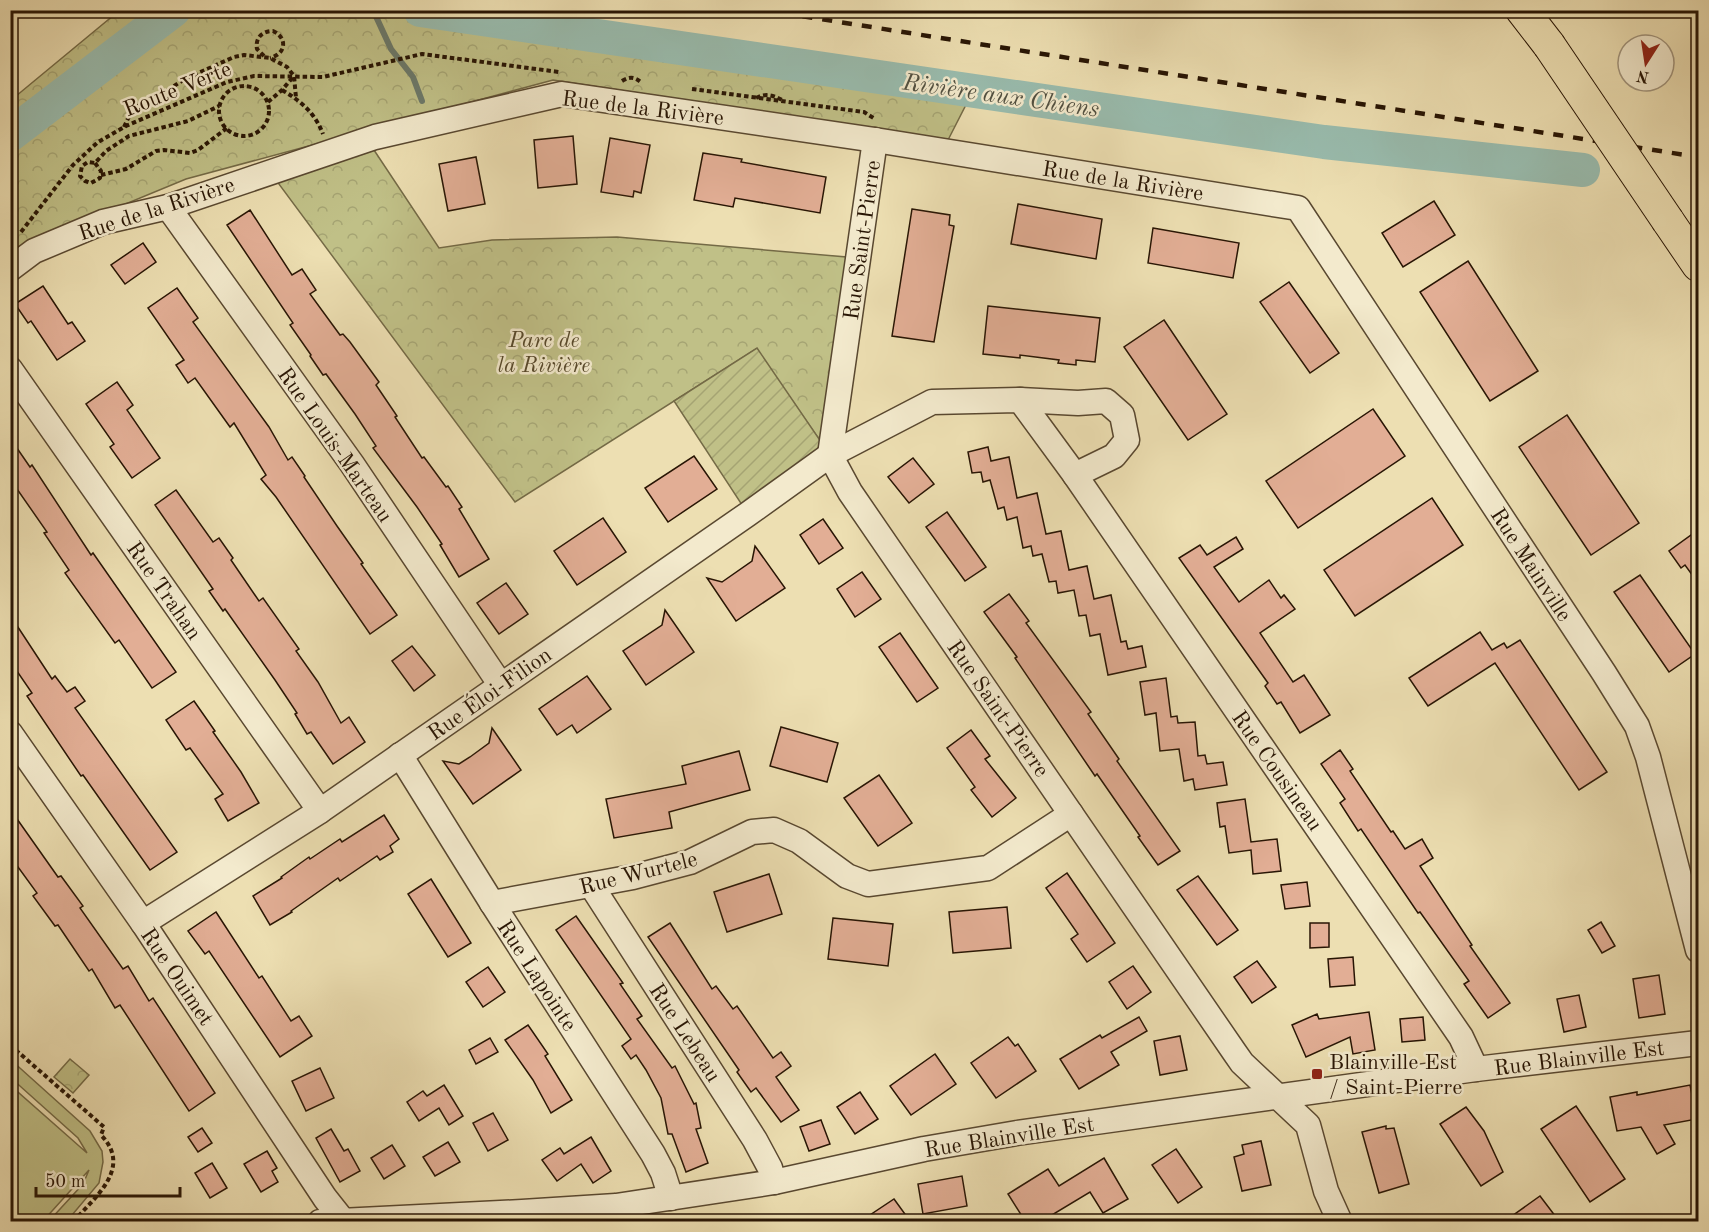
<svg xmlns="http://www.w3.org/2000/svg" width="1709" height="1232" font-family="'Old Standard TT',serif">
<style>
.park{fill:url(#park-crowns);stroke:#746a46;stroke-width:1.5}
.garden{fill:url(#garden-furrows);stroke:#746a46;stroke-width:1.5}
.pitch{fill:#c0c087;stroke:#746a46;stroke-width:1.5}
.lines{fill:none;stroke-linecap:round;stroke-linejoin:round}
.stream{stroke:#6c796a;stroke-width:6}
.river{stroke:#99bcae;stroke-width:34}
.building{fill:#e2ae95;stroke:#281504;stroke-width:1.5}
.minor-casing{stroke:#594830;stroke-width:27}
.major-casing{stroke:#281504;stroke-width:34}
.path{stroke:#281504;stroke-width:4;stroke-dasharray:4.5 3;stroke-linecap:butt}
.minor{stroke:#f3eacd;stroke-width:24}
.major{stroke:#eddfb2;stroke-width:32}
.rail{stroke:#281504;stroke-width:4.5;stroke-dasharray:10 10;stroke-linecap:butt}
.major-bridge-casing{stroke:#281504;stroke-width:34;stroke-linecap:butt}
.major-bridge{stroke:#eddfb2;stroke-width:32}
.poi-dot{fill:#8f2418;stroke:#f3eacd;stroke-width:2}
.labels{text-anchor:middle;stroke-width:5;stroke-linejoin:round;paint-order:stroke}
.street-label{font-size:22px;fill:#281504;stroke:#f3eacd}
.park-label{font-size:22px;font-style:italic;fill:#56482b;stroke:#f3eacd}
.poi-label{font-size:22px;fill:#281504;stroke:#f3eacd;text-anchor:start}
.water-label{font-size:24px;font-style:italic;fill:#504f40;stroke:#f3eacd}
</style>
<defs>
<pattern id="park-crowns" width="20" height="18" patternUnits="userSpaceOnUse" patternTransform="scale(1.5)"><rect width="20" height="18" fill="#c0c087"/><path d="M2 6a3 3 0 1 1 6 0M12 15a3 3 0 1 1 6 0" fill="none" stroke="#a5a473"/></pattern>
<pattern id="garden-furrows" width="10" height="10" patternUnits="userSpaceOnUse" patternTransform="scale(1.5)"><rect width="10" height="10" fill="#c0c087"/><path d="M-1 1l2-2M0 10L10 0M9 11l2-2" fill="none" stroke="#a5a473"/></pattern>
</defs>
<rect width="100%" height="100%" fill="#eddfb2"/>
<filter id="stains"><feTurbulence type="fractalNoise" baseFrequency=".00333" numOctaves="4"/><feColorMatrix values="0 0 0 0 .2 0 0 0 0 .09 0 0 0 0 .02 0 0 0 .5 -.17"/></filter>
<radialGradient id="worn" r=".72"><stop offset=".6" stop-color="#630" stop-opacity="0"/><stop offset="1" stop-color="#630" stop-opacity=".3"/></radialGradient>
<g class="park">
<path d="M120,10L374,11L974,89L948,140L553,80L186,179L12,251L10,101Z"/>
<path d="M364,135L439,248L492,240L617,237L858,258L830,455L756,349L515,502L267,168Z"/>
<path d="M70,1059L89,1075L73,1093L54,1077Z"/>
</g>
<path class="garden" d="M757,348L830,455L748,514L674,401Z"/>
<path class="pitch" d="M11,1060L90,1131L102,1151L103,1162L99,1183L67,1221H49L83,1184L89,1170L43,1221H11V1086L87,1153L78,1138L11,1078Z"/>
<g class="lines">
<path class="stream" d="M373,10L391,49L413,77L422,101"/>
<g class="river">
<path d="M420,10L1324,142L1583,170"/>
<path d="M10,135L174,10"/>
</g>
</g>
<g class="building">
<path d="M573,136L577,184L538,188L534,140Z"/>
<path d="M610,138L650,145L641,193L634,191L633,197L601,192Z"/>
<path d="M703,153L742,159L741,162L826,177L820,213L735,198L733,207L694,200Z"/>
<path d="M476,157L485,204L448,211L439,164Z"/>
<path d="M1434,201L1455,235L1403,267L1382,233Z"/>
<path d="M1018,204L1102,219L1096,259L1011,244Z"/>
<path d="M912,209L950,215L949,225L954,226L934,342L892,336Z"/>
<path d="M250,210L292,275L302,269L316,290L310,294L340,335L343,334L350,342L379,382L376,385L397,416L395,417L422,458L424,457L446,487L448,486L462,507L459,509L489,559L459,577L440,545L442,544L417,507L373,448L376,446L355,414L326,374L323,375L310,356L311,355L290,325L293,323L227,225Z"/>
<path d="M1153,228L1239,243L1233,278L1148,263Z"/>
<path d="M143,243L156,262L125,284L111,265Z"/>
<path d="M1468,261L1538,371L1490,401L1420,292Z"/>
<path d="M1289,282L1339,353L1310,373L1260,302Z"/>
<path d="M43,286L68,324L72,322L85,341L57,360L31,321L28,323L15,304Z"/>
<path d="M177,288L198,318L193,322L269,427L288,460L292,457L305,476L304,477L337,526L363,563L361,564L397,615L370,634L276,497L261,479L266,475L234,423L230,427L195,378L188,383L176,365L184,360L148,308Z"/>
<path d="M988,306L1100,318L1095,362L1076,360V365L1058,363L1059,360L1020,355V358L983,354Z"/>
<path d="M1164,320L1227,414L1188,440L1124,347Z"/>
<path d="M117,382L133,405L127,410L160,458L132,478L110,447L114,444L86,404Z"/>
<path d="M1373,409L1405,456L1298,528L1266,481Z"/>
<path d="M1567,415L1639,523L1591,555L1519,447Z"/>
<path d="M10,438L30,467L32,465L91,555L93,553L176,672L152,688L119,640L115,643L65,573L69,570L44,533L47,532L10,479Z"/>
<path d="M988,447L991,461L1009,457L1017,498L1037,493L1046,534L1061,531L1069,570L1087,566L1094,599L1111,595L1121,642L1126,641L1128,649L1142,646L1146,667L1108,675L1100,634L1090,636L1086,615L1079,616L1074,590L1058,593L1056,581L1049,582L1042,554L1033,556L1031,546L1023,548L1017,517L1007,520L1004,507L998,509L990,480L983,482L981,472L972,473L968,452Z"/>
<path d="M694,456L717,489L668,522L645,488Z"/>
<path d="M913,458L934,484L909,503L888,477Z"/>
<path d="M176,490L213,542L219,538L233,558L231,560L259,601L263,598L299,649L296,651L318,682L341,723L349,717L365,742L333,764L311,732L307,734L295,714L297,713L275,680L225,609L223,611L209,591L213,589L155,505Z"/>
<path d="M1432,498L1463,545L1355,616L1324,570Z"/>
<path d="M947,512L986,567L965,581L926,527Z"/>
<path d="M603,518L626,552L577,585L554,551Z"/>
<path d="M823,519L843,548L819,564L800,535Z"/>
<path d="M1698,530V583L1685,565L1681,568L1669,551Z"/>
<path d="M1236,537L1243,549L1214,567L1239,602L1269,580L1281,598L1284,595L1295,609L1260,633L1293,682L1304,675L1330,715L1300,733L1281,702L1277,704L1265,686L1268,683L1179,558L1200,545L1207,555Z"/>
<path d="M755,546L785,588L736,621L707,578L722,582L752,561Z"/>
<path d="M862,572L881,599L855,617L837,589Z"/>
<path d="M1640,575L1695,654L1669,672L1614,592Z"/>
<path d="M506,583L528,614L499,634L477,603Z"/>
<path d="M1009,594L1029,621L1026,623L1091,712L1088,714L1119,759L1117,761L1180,851L1158,865L1138,837L1140,836L1097,774L1095,776L1015,658L1017,657L984,612Z"/>
<path d="M665,610L694,652L646,685L623,651L662,625Z"/>
<path d="M10,615L52,679L55,676L67,692L75,687L85,701L75,708L177,852L150,870L83,775L81,776L27,696L32,693L10,661Z"/>
<path d="M1480,632L1492,650L1504,643L1507,648L1520,640L1607,772L1579,790L1495,663L1428,706L1409,678Z"/>
<path d="M900,633L938,688L917,702L879,647Z"/>
<path d="M412,646L435,675L414,691L392,661Z"/>
<path d="M587,676L611,709L577,733L572,725L557,735L539,709Z"/>
<path d="M1166,678L1171,717L1177,716L1178,723L1195,722L1198,756L1205,755L1207,764L1223,762L1227,785L1195,790L1193,779L1184,781L1179,749L1160,751L1156,713L1145,715L1140,682Z"/>
<path d="M194,701L215,731L213,732L241,772L259,803L228,821L215,799L223,794L190,748L186,750L166,720Z"/>
<path d="M781,727L838,743L827,782L770,766Z"/>
<path d="M492,728L521,770L473,804L443,761L459,764L470,757L489,743Z"/>
<path d="M971,730L990,756L985,759L1016,798L992,817L971,790L975,787L947,748Z"/>
<path d="M1340,750L1353,769L1350,771L1391,832L1393,831L1405,849L1422,839L1433,858L1420,866L1472,945L1470,946L1510,1003L1488,1018L1464,984L1469,981L1420,912L1418,913L1361,829L1358,831L1340,803L1345,799L1321,764Z"/>
<path d="M739,751L750,790L669,812L672,828L614,838L606,799L686,784L682,766Z"/>
<path d="M879,775L912,823L878,846L844,798Z"/>
<path d="M1245,799L1251,842L1277,839L1281,871L1253,874L1251,850L1229,853L1225,826L1220,827L1217,803Z"/>
<path d="M10,809L58,877L61,876L83,906L80,908L123,969L128,966L149,1001L153,998L215,1093L189,1111L120,1005L115,1008L92,969L89,971L58,925L55,926L33,896L37,893L10,856Z"/>
<path d="M384,815L399,839L390,846L393,852L380,860L377,856L340,881L338,878L291,911L292,912L270,925L253,896L282,878L281,877L309,857L310,859L340,839L342,842Z"/>
<path d="M1067,873L1115,943L1087,962L1071,939L1078,934L1046,888Z"/>
<path d="M769,874L782,914L727,932L714,892Z"/>
<path d="M1198,876L1238,930L1217,945L1177,890Z"/>
<path d="M431,879L471,943L448,957L408,894Z"/>
<path d="M1307,882L1310,906L1285,909L1281,885Z"/>
<path d="M1007,907L1011,948L953,953L949,912Z"/>
<path d="M216,912L259,978L262,976L291,1021L299,1016L312,1036L280,1057L209,951L205,954L188,931Z"/>
<path d="M576,916L623,983L620,984L642,1016L637,1019L672,1068L675,1066L694,1104L696,1103L701,1128L696,1129L708,1163L686,1172L672,1134H668L661,1098L646,1070L636,1055L631,1059L622,1046L631,1039L556,930Z"/>
<path d="M833,918L893,924L888,966L828,959Z"/>
<path d="M1601,922L1615,946L1602,953L1588,930Z"/>
<path d="M670,923L712,989L716,986L733,1009L737,1006L773,1058L781,1052L791,1066L776,1077L799,1110L781,1122L756,1088L751,1092L737,1072L739,1070L648,937Z"/>
<path d="M1310,923H1329V947L1310,948Z"/>
<path d="M1353,957L1355,985L1330,987L1328,959Z"/>
<path d="M1257,961L1276,987L1252,1003L1234,977Z"/>
<path d="M1133,966L1151,992L1127,1009L1109,982Z"/>
<path d="M488,967L505,992L483,1007L466,982Z"/>
<path d="M1659,975L1665,1014L1639,1018L1633,979Z"/>
<path d="M1579,995L1586,1027L1564,1032L1557,999Z"/>
<path d="M1369,1012L1375,1050L1353,1054L1350,1037L1306,1057L1292,1025L1317,1014L1319,1019Z"/>
<path d="M1139,1017L1147,1031L1111,1052L1119,1065L1079,1089L1060,1059L1100,1035L1102,1038Z"/>
<path d="M1423,1017L1425,1040L1402,1042L1400,1019Z"/>
<path d="M528,1025L548,1054L545,1056L572,1100L551,1113L533,1080L505,1040Z"/>
<path d="M1180,1036L1187,1070L1160,1075L1154,1041Z"/>
<path d="M1008,1037L1015,1046L1018,1044L1036,1071L996,1098L971,1063Z"/>
<path d="M490,1038L498,1052L476,1064L469,1050Z"/>
<path d="M935,1054L956,1084L911,1115L890,1086Z"/>
<path d="M320,1068L334,1098L306,1111L292,1081Z"/>
<path d="M444,1085L463,1116L449,1125L439,1108L419,1121L407,1102L423,1091L427,1096Z"/>
<path d="M1690,1085L1697,1119L1664,1125L1675,1144L1657,1154L1641,1127L1617,1131L1610,1097L1637,1092V1095Z"/>
<path d="M860,1092L878,1119L855,1134L837,1107Z"/>
<path d="M1576,1106L1625,1179L1590,1202L1541,1129Z"/>
<path d="M1466,1107L1484,1131L1503,1172L1481,1186L1440,1124Z"/>
<path d="M493,1113L508,1140L488,1151L473,1123Z"/>
<path d="M821,1120L830,1144L809,1151L800,1127Z"/>
<path d="M1386,1126V1129L1394,1128L1409,1184L1379,1193L1362,1132Z"/>
<path d="M202,1128L212,1143L198,1152L188,1137Z"/>
<path d="M331,1129L344,1151L348,1149L360,1171L340,1182L316,1138Z"/>
<path d="M591,1137L611,1171L593,1183L581,1164L557,1181L542,1160L560,1148L564,1154Z"/>
<path d="M1261,1141L1271,1185L1242,1191L1234,1157L1244,1154L1242,1145Z"/>
<path d="M448,1142L460,1162L435,1176L423,1157Z"/>
<path d="M392,1145L405,1166L384,1179L371,1158Z"/>
<path d="M1176,1149L1202,1187L1178,1203L1152,1165Z"/>
<path d="M267,1151L277,1168L272,1171L278,1182L261,1192L244,1164Z"/>
<path d="M1104,1158L1128,1199L1103,1213L1090,1192L1042,1221H1025L1008,1194L1048,1169L1059,1186Z"/>
<path d="M212,1163L227,1188L210,1198L195,1173Z"/>
<path d="M962,1176L967,1206L923,1214L918,1184Z"/>
<path d="M1540,1196L1559,1221H1505Z"/>
<path d="M894,1199L910,1221H861Z"/>
</g>
<g class="lines">
<defs>
<g id="minor">
<path d="M875,140L830,455L850,492L1235,1053L1242,1063L1308,1125L1326,1191L1340,1222"/>
<path d="M168,207L352,464L500,684"/>
<path d="M10,269L34,251L103,222L168,207L375,137L562,94L875,140L1298,208L1604,673L1637,726L1648,757L1698,950"/>
<path d="M10,369L320,811"/>
<path d="M1020,400L1078,403L1106,401L1122,415L1127,440L1114,456L1075,475"/>
<path d="M10,733L143,923L325,1198L344,1222"/>
<path d="M400,755L492,903L653,1154L663,1173L671,1198"/>
<path d="M591,885L755,1140L770,1168L774,1182"/>
<path d="M492,903L633,877L690,862L752,832L774,830L799,841L847,876L868,884L988,868L1071,814"/>
<path d="M143,923L320,811L748,514L830,455L932,402L1020,400L1075,475L1461,1037L1476,1069"/>
<path d="M320,1222L522,1212L616,1206L774,1182L924,1149L1017,1133L1476,1069L1698,1043"/>
</g>
<g id="major">
<path d="M1522,10L1549,45"/>
<path d="M1668,221L1698,265"/>
</g>
</defs>
<use href="#minor" class="minor-casing"/>
<use href="#major" class="major-casing"/>
<g class="path">
<path d="M264,56L257,49C255,38 262,31 273,31C288,38 286,54 270,58"/>
<path d="M622,81C630,76 635,77 642,83"/>
<circle cx="244" cy="111" r="25"/>
<path d="M692,89L864,112L875,119"/>
<path d="M282,90C301,101 315,113 323,134"/>
<path d="M756,98C765,93 773,95 782,100"/>
<path d="M268,102L282,90L293,77"/>
<path d="M124,127L133,108L161,95L183,80L234,57L244,55L270,58L287,67L294,76L296,98"/>
<path d="M95,163L101,171L100,178L91,183L85,181L80,176L82,166L88,162L95,163L106,151L129,136L188,121L219,106"/>
<path d="M101,175L126,169L156,151L164,150L190,153L198,150L227,128"/>
<path d="M21,232L73,165L98,142L126,126L227,82L254,76L323,77L422,54L559,72"/>
<path d="M10,1045L104,1127L101,1135C133,1168 95,1197 73,1222"/>
</g>
<use href="#minor" class="minor"/>
<use href="#major" class="major"/>
<path class="rail" d="M763,10L1698,157"/>
<defs>
<path id="major-bridge" d="M1549,45L1668,221"/>
</defs>
<use href="#major-bridge" class="major-bridge-casing"/>
<use href="#major-bridge" class="major-bridge"/>
</g>
<rect class="poi-dot" x="1311" y="1068" width="12" height="12" rx="3"/>
<g class="labels">
<g class="street-label">
<text transform="translate(177 88) rotate(-22)" y="8">Route Verte</text>
<text transform="translate(643 107) rotate(7)" y="8">Rue de la Rivière</text>
<text transform="translate(1123 180) rotate(9)" y="8">Rue de la Rivière</text>
<text transform="translate(156 208) rotate(-18)" y="8">Rue de la Rivière</text>
<text transform="translate(861 240) rotate(-82)" y="8">Rue Saint-Pierre</text>
<text transform="translate(336 444) rotate(55)" y="8">Rue Louis-Marteau</text>
<text transform="translate(1532 564) rotate(57)" y="8">Rue Mainville</text>
<text transform="translate(165 590) rotate(55)" y="8">Rue Trahan</text>
<text transform="translate(489 693) rotate(-35)" y="8">Rue Éloi-Filion</text>
<text transform="translate(999 708) rotate(55)" y="8">Rue Saint-Pierre</text>
<text transform="translate(1278 770) rotate(55)" y="8">Rue Cousineau</text>
<text transform="translate(638 872) rotate(-14)" y="8">Rue Wurtele</text>
<text transform="translate(538 975) rotate(57)" y="8">Rue Lapointe</text>
<text transform="translate(178 976) rotate(56)" y="8">Rue Ouimet</text>
<text transform="translate(686 1032) rotate(57)" y="8">Rue Lebeau</text>
<text transform="translate(1579 1057) rotate(-7)" y="8">Rue Blainville Est</text>
<text transform="translate(1009 1136) rotate(-9)" y="8">Rue Blainville Est</text>
</g>
<g class="park-label">
<text x="544" y="347">Parc de<tspan x="544" dy="25">la Rivière</tspan></text>
</g>
<g class="poi-label">
<text x="1329" y="1069">Blainville Est<tspan x="1329" dy="25">/ Saint-Pierre</tspan></text>
</g>
<g class="water-label">
<text transform="translate(1001 95) rotate(8)" y="8">Rivière aux Chiens</text>
</g>
</g>
<rect width="1709" height="1232" fill="none" stroke="#eddfb2" stroke-width="36"/>
<rect x="12" y="12" width="1685" height="1208" fill="none" stroke="#281504" stroke-width="3"/>
<rect x="18" y="18" width="1673" height="1196" fill="none" stroke="#281504" stroke-width="1.5"/>
<g transform="translate(1646 63) rotate(192)"><circle r="28" fill="#f3eacd" stroke="#a2957d" stroke-width="1.5"/>
<path d="M0-4.5L10 22L0 15L-10 22Z" fill="#8f2418"/>
<text y="-9" font-size="16" font-weight="bold" text-anchor="middle" fill="#281504">N</text>
</g>
<path d="M36 1187v9h144v-9" fill="none" stroke="#281504" stroke-width="3"/>
<text x="45" y="1187" font-size="18" fill="#281504" stroke="#f3eacd" stroke-width="4.5" paint-order="stroke">50 m</text>
<rect width="100%" height="100%" filter="url(#stains)"/>
<rect width="100%" height="100%" fill="url(#worn)"/>
</svg>
